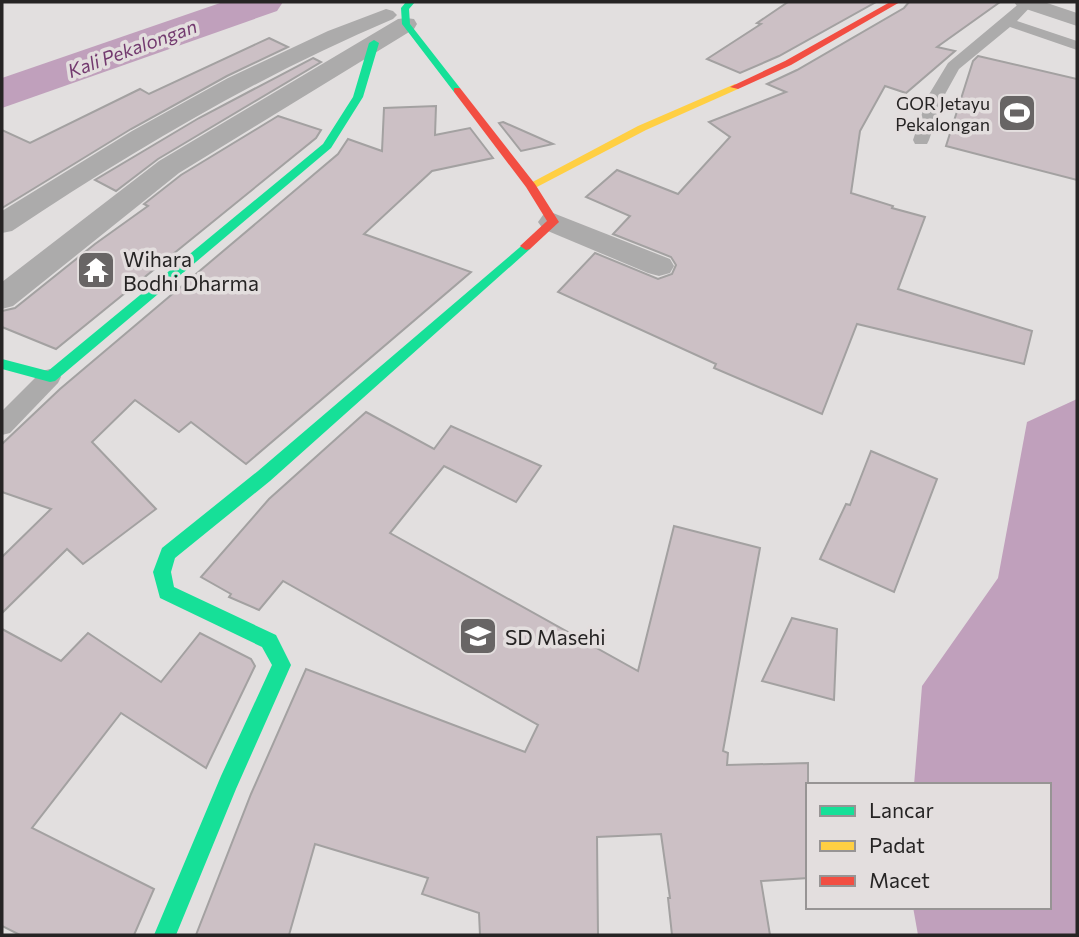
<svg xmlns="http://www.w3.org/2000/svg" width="1079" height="937" font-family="Commissioner,sans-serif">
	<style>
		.water { fill: #c0a0bc }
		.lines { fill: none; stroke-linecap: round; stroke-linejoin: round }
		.river { fill: #c0a0bc; fill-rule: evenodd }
		.building { fill: #ccc0c5; stroke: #a3a1a1; stroke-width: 2 }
		.lane { fill: #acabab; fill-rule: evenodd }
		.street { fill: #acabab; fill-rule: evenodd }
		.fast { fill: #16e098; fill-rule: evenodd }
		.slow { fill: #ffcf43; fill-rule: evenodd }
		.jam { fill: #f24e42; fill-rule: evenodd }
		.labels { text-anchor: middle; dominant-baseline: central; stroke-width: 7; stroke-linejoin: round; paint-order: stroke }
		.far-poi-label { font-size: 18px; fill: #262424; stroke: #e3dede; text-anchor: end }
		.far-water-label { font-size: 19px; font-style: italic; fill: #733a6f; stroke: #e3dede }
		.poi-label { font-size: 21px; fill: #262424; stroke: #e3dede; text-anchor: start }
	</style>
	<rect width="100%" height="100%" fill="#e2dfdf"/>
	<path class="water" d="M1077,399V935H918L913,907H1049V785H914L922,686L998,578L1027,422Z"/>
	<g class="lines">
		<path class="river" d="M223,2H283L277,11L2,108V78Z"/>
	</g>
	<g class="building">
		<path d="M788,2H876L779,56L740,73L707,59L761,24L757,23Z"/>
		<path d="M909,2H1000L937,47L955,51L906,93L885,86L860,131L851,193L893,206L892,208L925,217L898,289L1032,331L1024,364L857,324L822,414L714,368L716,364L558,292L595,253L658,279L672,274L676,265L671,257L613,234L630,216L586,197L617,170L678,194L730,137L709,122L786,92L767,84L797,70L904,8Z"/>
		<path d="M269,38L288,47L227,76L131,129L2,208V130L30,143L140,89L149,94Z"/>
		<path d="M978,56L1077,79V180L946,146L973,61Z"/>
		<path d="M313,58L321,62L158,159L116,191L95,180L199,118Z"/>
		<path d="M436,106L435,135L470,128L493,158L432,171L364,234L471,272L246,464L191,422L179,432L135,400L92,442L156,509L83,564L67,549L2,613V557L51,509L2,492V444L60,389L338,154L348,139L382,151L384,108Z"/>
		<path d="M278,116L321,130L316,138L56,349L2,327V311L15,308L95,244L148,206L144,204L181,175Z"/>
		<path d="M503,122L553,144L521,151L499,123Z"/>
		<path d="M366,412L434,449L451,426L541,466L516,502L444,466L390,533L638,671L674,526L760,548L723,751L728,753L727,765L808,763V878L761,881L770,935H672L668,898H670L661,834L597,837L598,935H480L479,913L422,894L428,878L315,844L289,935H196L251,794L306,669L525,752L538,725L283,581L259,610L229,597L231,594L201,577L269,499Z"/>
		<path d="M871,451L937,479L894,592L820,559L846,504L850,505Z"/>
		<path d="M792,618L837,629L834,700L762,681Z"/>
		<path d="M2,629L61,661L88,633L161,682L200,633L251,659L255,666L206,768L121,713L32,828L154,889L134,935H20L2,926Z"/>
	</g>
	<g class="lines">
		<g class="lane">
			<path d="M1021,2L1034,3L1017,21L1077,41V50L1010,27L959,69L944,96L929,140L927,144H915L913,140L928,96L948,63Z"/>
			<path d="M50,369L58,371L61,377L58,383L10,433L2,435V411L42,371Z"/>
		</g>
		<g class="street">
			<path d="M1014,2H1044L1077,13V26L1017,6Z"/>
			<path d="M386,9L393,11L397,15L393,19C258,76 134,150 12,231L2,233V211L132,131L228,78L328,31Z"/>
			<path d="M406,18L414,19L417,24L414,29L179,173L13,306L2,309V282L159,161L398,19Z"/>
			<path d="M553,213L670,259L674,266L670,273L659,276L648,273L543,229L538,222L543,215Z"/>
		</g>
		<g class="fast">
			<path d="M406,2H415L409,9L410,24L460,88V92H454L402,24L401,8Z"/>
			<path d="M374,40L379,43L363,97L331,148L55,381L50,382L2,369V359L48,371L323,144L353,97L369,43Z"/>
			<path d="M526,242L530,243V249L270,481L175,558L171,572L174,587L276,635L291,665L236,789L176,935H154L221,776L272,665L262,647L160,598L153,572L162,548L258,471Z"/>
		</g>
		<path class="slow" d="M735,84L740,87L738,89L646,130L535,188L525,186L638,126Z"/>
		<g class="jam">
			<path d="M890,2H900L791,65L738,89L730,87L785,61Z"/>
			<path d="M454,88H460L535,184L559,222L530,249L526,250L520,246L547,221L526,187L454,92Z"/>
		</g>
	</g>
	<defs>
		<symbol id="stadium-square" viewBox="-11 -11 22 22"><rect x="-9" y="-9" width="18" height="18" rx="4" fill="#686565" stroke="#e3dede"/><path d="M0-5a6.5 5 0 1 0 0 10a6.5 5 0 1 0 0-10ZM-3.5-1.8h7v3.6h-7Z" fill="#fff"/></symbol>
		<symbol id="temple-square" viewBox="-11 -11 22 22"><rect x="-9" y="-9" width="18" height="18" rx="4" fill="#686565" stroke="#e3dede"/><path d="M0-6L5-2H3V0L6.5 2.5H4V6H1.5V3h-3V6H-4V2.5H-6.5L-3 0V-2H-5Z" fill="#fff"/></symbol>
		<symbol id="school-square" viewBox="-11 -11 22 22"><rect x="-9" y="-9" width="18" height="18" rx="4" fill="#686565" stroke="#e3dede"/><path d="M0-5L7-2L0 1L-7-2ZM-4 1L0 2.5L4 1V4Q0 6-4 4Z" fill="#fff"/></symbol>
	</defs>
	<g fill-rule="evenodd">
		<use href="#stadium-square" x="995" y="91" width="44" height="44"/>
		<use href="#temple-square" x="74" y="248" width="44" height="44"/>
		<use href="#school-square" x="456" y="614" width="44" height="44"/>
	</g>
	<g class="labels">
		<g class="far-poi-label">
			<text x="990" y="103">GOR Jetayu<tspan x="990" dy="21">Pekalongan</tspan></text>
		</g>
		<g class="far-water-label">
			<text transform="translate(132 48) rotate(-20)">Kali Pekalongan</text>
		</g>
		<g class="poi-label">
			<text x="123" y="258">Wihara<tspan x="123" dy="24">Bodhi Dharma</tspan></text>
			<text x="505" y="636">SD Masehi</text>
		</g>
	</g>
	<rect width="1079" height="937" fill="none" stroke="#262424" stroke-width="7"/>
	<rect x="806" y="783" width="245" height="126" fill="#e3dede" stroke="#979494" stroke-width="2"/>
	<rect x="820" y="806" width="35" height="10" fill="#16e098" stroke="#979494" stroke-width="2"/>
	<text x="869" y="818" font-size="21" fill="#262424">Lancar</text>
	<rect x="820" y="841" width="35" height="10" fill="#ffcf43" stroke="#979494" stroke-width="2"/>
	<text x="869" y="853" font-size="21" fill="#262424">Padat</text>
	<rect x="820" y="876" width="35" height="10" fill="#f24e42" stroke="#979494" stroke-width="2"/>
	<text x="869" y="888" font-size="21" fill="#262424">Macet</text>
</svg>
